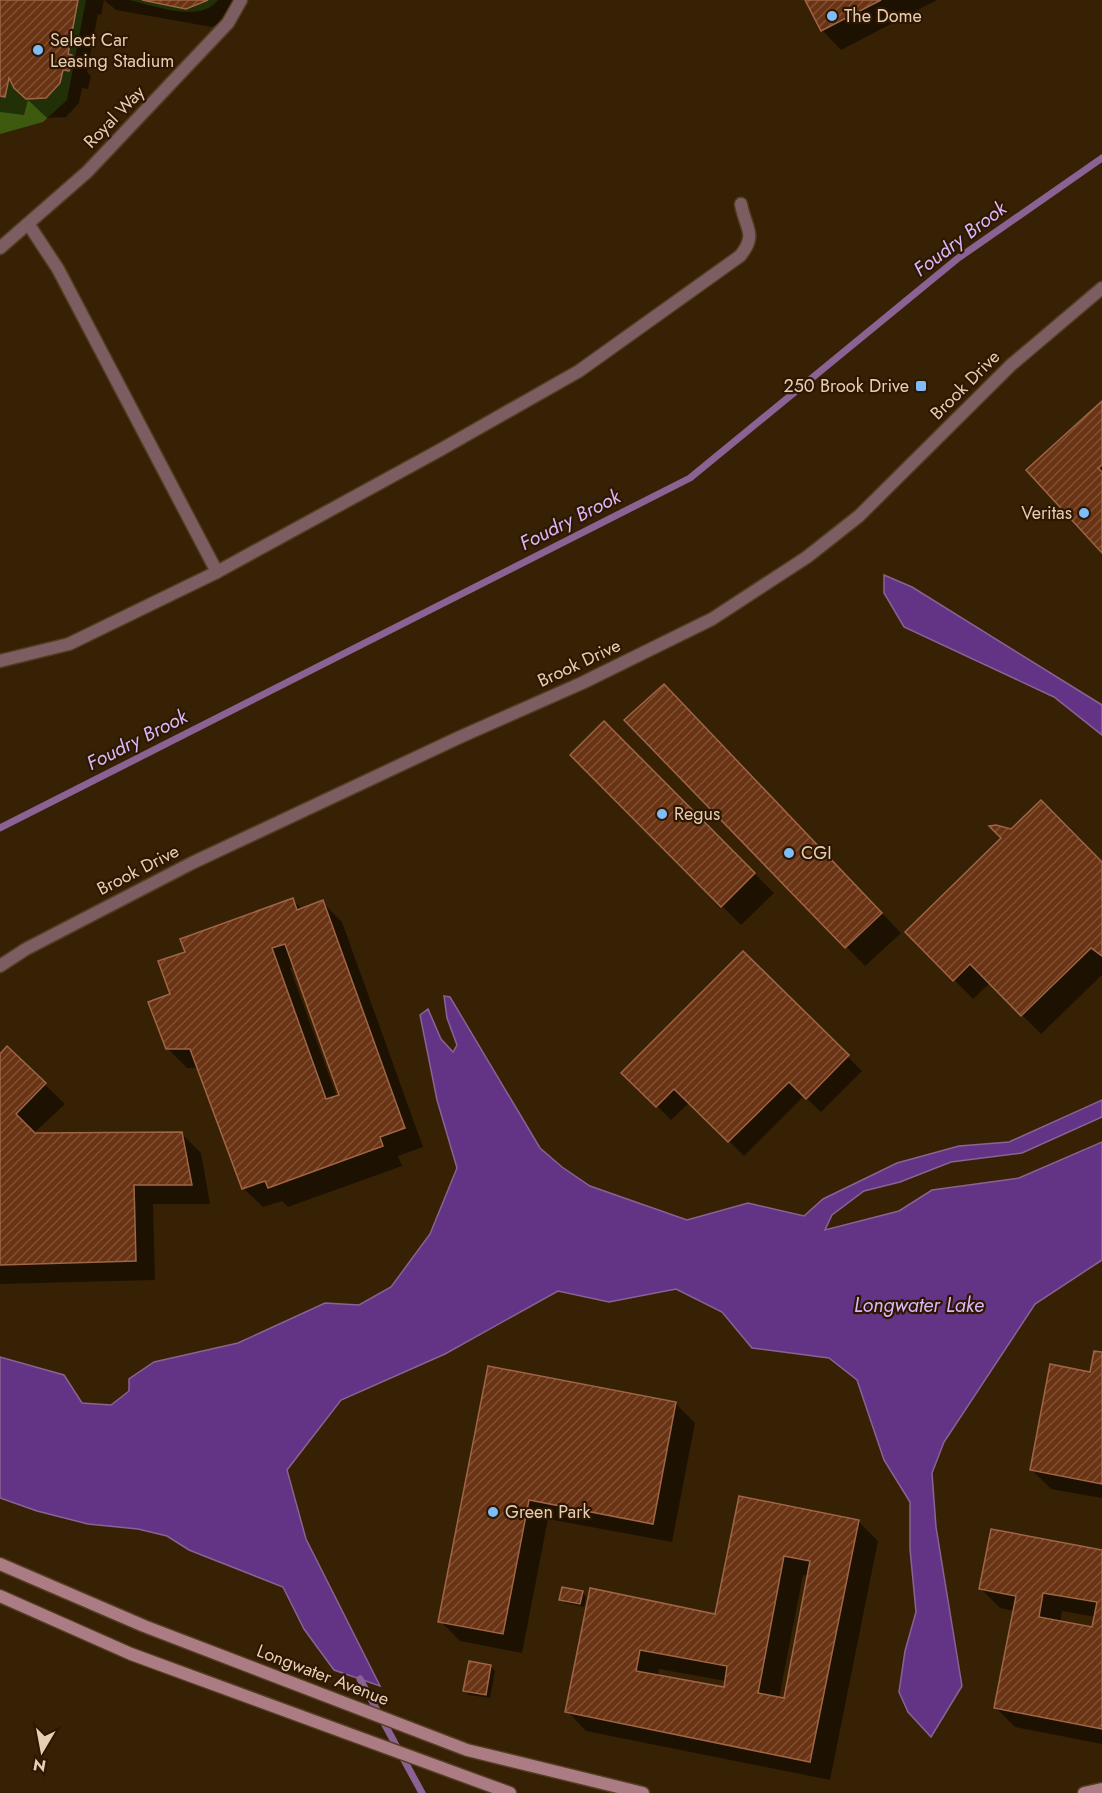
<svg xmlns="http://www.w3.org/2000/svg" width="1102" height="1793" font-family="Jost,sans-serif">
	<style>
		.pitch { fill: #3e5a0e }
		.water { fill: #633485; stroke: #8a6293; stroke-width: 1.5 }
		.shadow { fill: #0007; fill-rule: evenodd }
		.lines { fill: none; stroke-linecap: round; stroke-linejoin: round }
		.stream { stroke: #8a6293; stroke-width: 7 }
		.building { fill: url(#building-hatch); stroke: #9f6546; stroke-width: 1.5; fill-rule: evenodd }
		.street-casing { stroke: #533d21; stroke-width: 15 }
		.secondary-casing { stroke: #533d21; stroke-width: 15 }
		.street { stroke: #7b5d62; stroke-width: 12 }
		.secondary { stroke: #ab7c83; stroke-width: 12 }
		.poi-dot { fill: #7fbdf9; stroke: #2d1700; stroke-width: 2 }
		.labels { text-anchor: middle; dominant-baseline: central; stroke-width: 4.5; stroke-linejoin: round; paint-order: stroke }
		.poi-label { font-size: 18px; fill: #e6cdb4; stroke: #2d1700; text-anchor: start }
		.street-label { font-size: 18px; fill: #e6cdb4; stroke: #2d1700 }
		.water-label { font-size: 20px; font-style: italic; fill: #dab7fa; stroke: #2d1700 }
	</style>
	<defs>
		<pattern id="building-hatch" width="6" height="6" patternUnits="userSpaceOnUse" patternTransform="scale(1.5)"><rect width="6" height="6" fill="#6a3414"/><path d="M-1 1l2-2M0 6l6-6M5 7l2-2" fill="none" stroke="#7f5034"/></pattern>
	</defs>
	<rect width="100%" height="100%" fill="#372105"/>
	<g class="pitch">
		<path d="M0,0H86L67,100L43,122L0,134Z"/>
		<path d="M129,0H218C200,24 153,5 129,0Z"/>
	</g>
	<g class="water">
		<path d="M884,575L912,587L1102,705V735L1054,697L904,627L884,593Z"/>
		<path d="M444,996L450,997L540,1148L562,1167L590,1186L687,1220L748,1203L804,1216L823,1199L897,1163L959,1146L1009,1142L1102,1100V1117L1022,1153L951,1162L900,1182L864,1191L832,1215L825,1230L899,1211L932,1190L1019,1178L1102,1142V1260L1035,1304L944,1442L932,1473L936,1527L962,1686L931,1737L908,1712L899,1692L905,1651L916,1612L910,1549V1502L884,1460L857,1380L829,1358L752,1348L722,1312L676,1289L609,1302L558,1291L445,1354L341,1400L287,1470L306,1539L380,1686L334,1670L304,1629L283,1587L189,1550L167,1536L138,1529L88,1524L37,1511L0,1498V1357L64,1375L82,1403L111,1405L129,1391V1379L154,1362L238,1343L325,1303L359,1305L391,1287L430,1234L457,1168L437,1100L420,1015L428,1009L441,1039L453,1052L457,1045L447,1018Z"/>
	</g>
	<g class="shadow">
		<path d="M0,0H104L101,15L98,14L87,72L91,76L88,89L82,88L79,103L66,117L47,118L28,100L24,115L0,112Z"/>
		<path d="M104,0H238L225,21L212,27L116,10Z"/>
		<path d="M806,0H937L841,50L822,30Z"/>
		<path d="M683,706L901,933L865,966L626,720Z"/>
		<path d="M604,723L774,893L741,925L572,755Z"/>
		<path d="M1102,864V975L1041,1034L990,983L973,999L907,932Z"/>
		<path d="M293,900L302,909L322,902L342,922L423,1147L398,1156L402,1166L288,1207L282,1201L263,1207L243,1188L199,1068H187L167,1048L171,995L187,953ZM294,966L341,1096L337,1097L290,968Z"/>
		<path d="M743,953L862,1071L821,1112L804,1096L744,1156L690,1102L671,1120L624,1073Z"/>
		<path d="M7,1048L65,1104L33,1134L181,1133L201,1153L210,1204H153L155,1280L0,1284V1056Z"/>
		<path d="M1102,1354V1498L1051,1489L1032,1470Z"/>
		<path d="M489,1368L675,1403L695,1423L672,1542L548,1519L522,1653L460,1641L440,1621Z"/>
		<path d="M740,1497L859,1522L878,1541L830,1780L586,1731L567,1711L592,1590L716,1615ZM803,1575L809,1576L785,1699L779,1698ZM659,1669L726,1681L725,1689L658,1676Z"/>
		<path d="M1102,1552V1744L1015,1727L996,1708L1014,1611L1000,1608L981,1589ZM1062,1611L1096,1617L1093,1629L1060,1623Z"/>
		<path d="M582,1592L586,1597L584,1607L565,1603L561,1599Z"/>
		<path d="M470,1663L491,1667L495,1671L490,1698L469,1695L465,1690Z"/>
	</g>
	<g class="lines">
		<g class="stream">
			<path d="M0,828L690,478L957,259L1102,158"/>
			<path d="M360,1679L422,1793"/>
		</g>
	</g>
	<g class="building">
		<path d="M0,0H78L68,54L72,55L69,71L63,70L60,83L46,98L26,99L14,88L9,78L5,97L0,96Z"/>
		<path d="M142,0H208L186,9Z"/>
		<path d="M805,0H881L821,31Z"/>
		<path d="M1102,401V465L1098,468L1102,472V553L1026,470Z"/>
		<path d="M664,684L882,913L845,948L624,720Z"/>
		<path d="M604,721L755,873L721,907L570,755Z"/>
		<path d="M1041,800L1102,862V956L1091,948L1021,1016L970,964L953,981L905,932L1001,838L989,826L996,825L1011,829Z"/>
		<path d="M293,898L297,910L323,900L405,1128L380,1137L383,1146L268,1188L265,1181L242,1189L190,1049H166L148,1002L170,994L158,961L185,952L180,939ZM285,944L339,1095L326,1099L272,948Z"/>
		<path d="M743,951L849,1055L806,1099L789,1082L728,1142L674,1089L656,1107L621,1073Z"/>
		<path d="M7,1046L46,1083L16,1114L35,1133L182,1132L192,1185H134L136,1261L0,1265V1054Z"/>
		<path d="M1094,1351L1102,1352V1484L1030,1470L1050,1364L1090,1372Z"/>
		<path d="M488,1366L676,1402L653,1524L529,1500L503,1634L438,1622Z"/>
		<path d="M739,1496L859,1520L810,1762L565,1712L590,1588L715,1614ZM784,1556L810,1561L784,1698L758,1693ZM640,1650L727,1666L724,1687L636,1671Z"/>
		<path d="M991,1529L1102,1550V1729L994,1708L1016,1596L979,1589ZM1043,1593L1097,1602L1092,1627L1039,1617Z"/>
		<path d="M562,1587L583,1591L580,1604L559,1600Z"/>
		<path d="M469,1661L491,1665L486,1695L463,1691Z"/>
	</g>
	<g class="lines">
		<defs>
			<g id="street">
				<path d="M29,225L58,269L217,572"/>
				<path d="M0,248L87,172L228,23L241,0"/>
				<path d="M0,661L69,644L217,572L440,450L579,371L740,256C758,234 745,228 741,204"/>
				<path d="M0,966L26,949L192,863L460,737L582,683L712,619L807,557L859,516L1011,365L1102,288"/>
			</g>
			<g id="secondary">
				<path d="M0,1564L144,1626L467,1750L643,1793"/>
				<path d="M0,1596L131,1654L510,1793"/>
				<path d="M1084,1793L1102,1789"/>
			</g>
		</defs>
		<use href="#street" class="street-casing"/>
		<use href="#secondary" class="secondary-casing"/>
		<use href="#street" class="street"/>
		<use href="#secondary" class="secondary"/>
	</g>
	<g class="poi-dot">
		<circle cx="832" cy="16" r="6"/>
		<circle cx="38" cy="50" r="6"/>
		<rect x="915" y="380" width="12" height="12" rx="3"/>
		<circle cx="1084" cy="513" r="6"/>
		<circle cx="662" cy="814" r="6"/>
		<circle cx="789" cy="853" r="6"/>
		<circle cx="493" cy="1512" r="6"/>
	</g>
	<g class="labels">
		<g class="poi-label">
			<text x="844" y="16">The Dome</text>
			<text x="50" y="40">Select Car<tspan x="50" dy="21">Leasing Stadium</tspan></text>
			<text x="909" y="386" text-anchor="end">250 Brook Drive</text>
			<text x="1072" y="513" text-anchor="end">Veritas</text>
			<text x="674" y="814">Regus</text>
			<text x="801" y="853">CGI</text>
			<text x="505" y="1512">Green Park</text>
		</g>
		<g class="street-label">
			<text transform="translate(114 117) rotate(-46)">Royal Way</text>
			<text transform="translate(965 385) rotate(-45)">Brook Drive</text>
			<text transform="translate(579 663) rotate(-25)">Brook Drive</text>
			<text transform="translate(138 870) rotate(-27)">Brook Drive</text>
			<text transform="translate(323 1675) rotate(21)">Longwater Avenue</text>
		</g>
		<g class="water-label">
			<text transform="translate(960 239) rotate(-37)">Foudry Brook</text>
			<text transform="translate(570 520) rotate(-27)">Foudry Brook</text>
			<text transform="translate(137 740) rotate(-27)">Foudry Brook</text>
			<text x="919" y="1305">Longwater Lake</text>
		</g>
	</g>
	<g transform="translate(42 1751) rotate(190)" stroke="#2d1700" stroke-width="4.5" paint-order="stroke">
	<path d="M0-4.5L10 22L0 15L-10 22Z" fill="#e6cdb4"/>
	<text y="-9" font-size="16" font-weight="bold" text-anchor="middle" fill="#e6cdb4">N</text>
	</g>
</svg>
